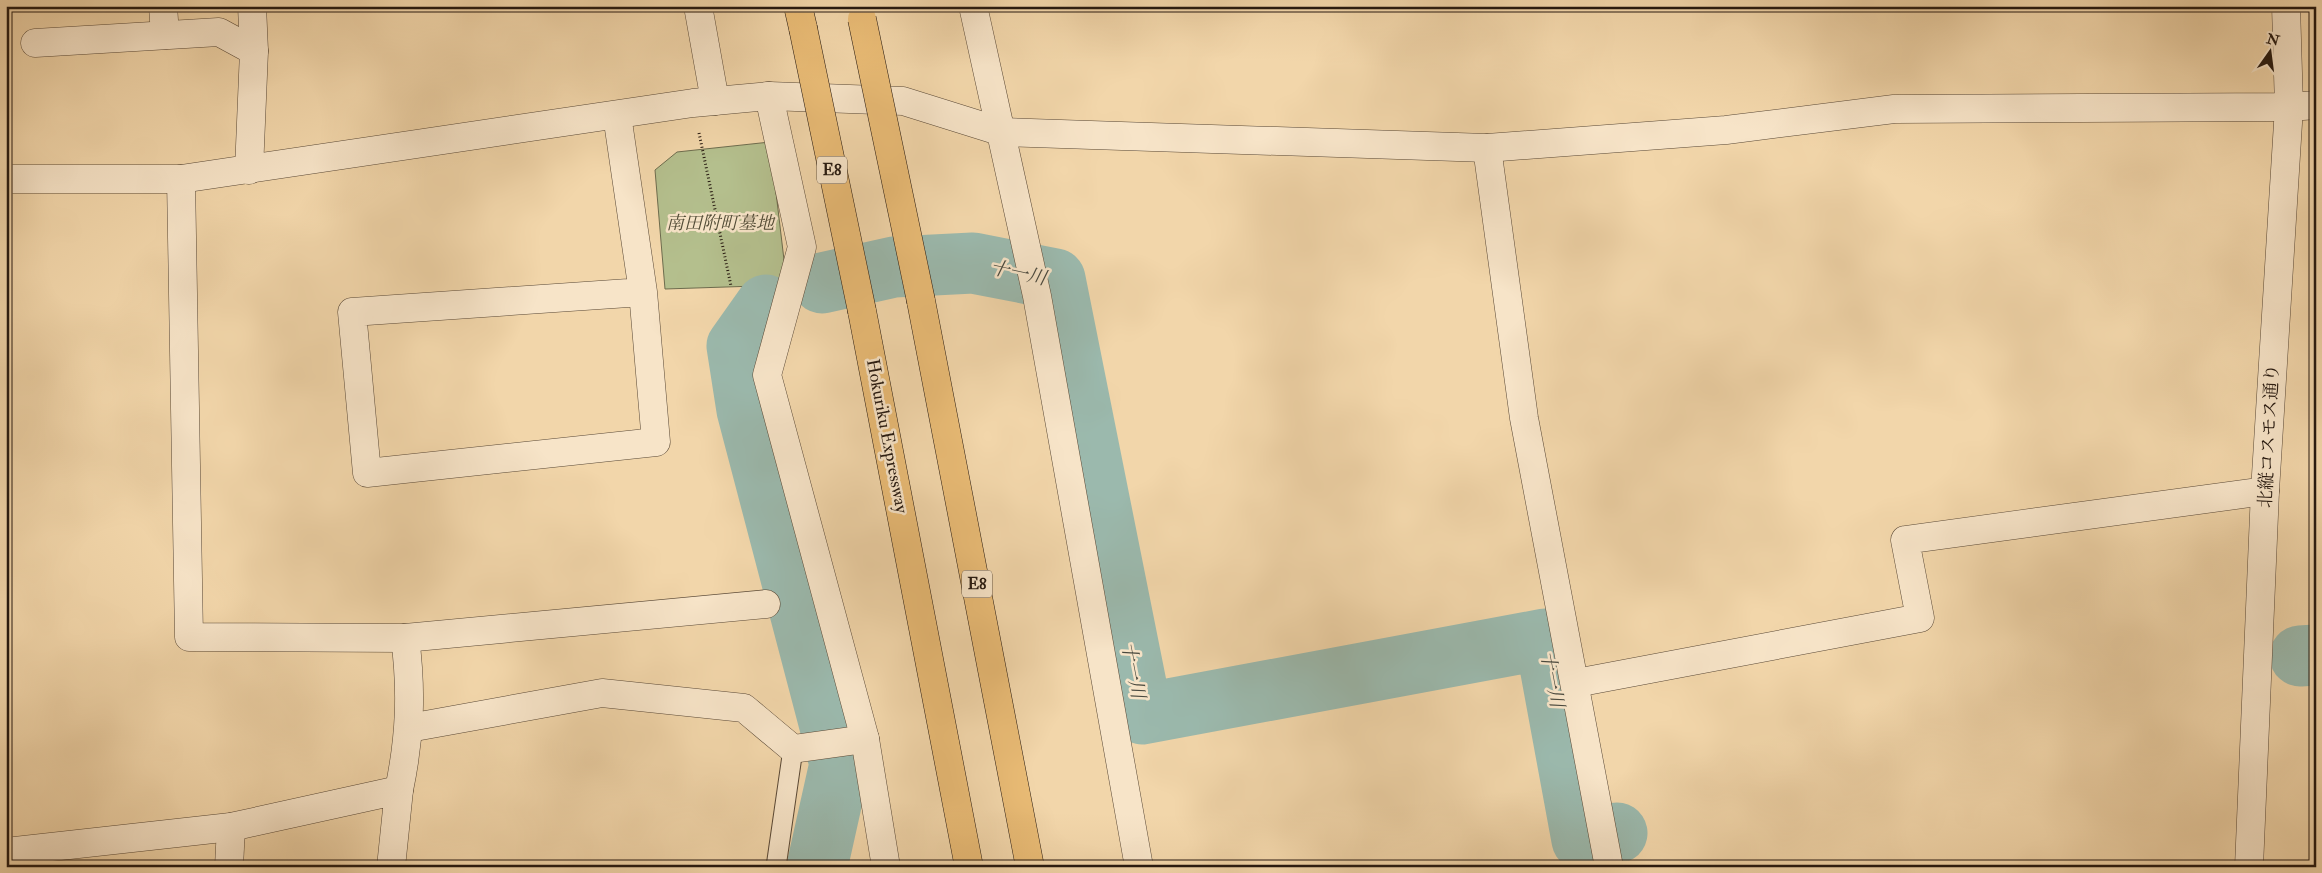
<svg xmlns="http://www.w3.org/2000/svg" width="2322" height="873" font-family="'IM FELL Double Pica','Noto Serif JP',serif">
	<style>
		.green { fill: #b4bf8d; stroke: #6d6c4e }
		.lines { fill: none; stroke-linecap: round; stroke-linejoin: round }
		.stream { stroke: #6c796e; stroke-width: 10 }
		.river { stroke: #9bb9ad; stroke-width: 61 }
		.service-casing { stroke: #594836; stroke-width: 21 }
		.minor-casing { stroke: #594836; stroke-width: 29 }
		.tertiary-casing { stroke: #594836; stroke-width: 29 }
		.motorway-casing { stroke: #261910; stroke-width: 29 }
		.path { stroke: #261910; stroke-width: 3; stroke-dasharray: 1 2.5; stroke-linecap: butt }
		.service { stroke: #f7e4c8; stroke-width: 19 }
		.minor { stroke: #f7e4c8; stroke-width: 28 }
		.tertiary { stroke: #f7e4c8; stroke-width: 28 }
		.motorway { stroke: #e9bb75; stroke-width: 28 }
		.motorway-bridge-casing { stroke: #261910; stroke-width: 29; stroke-linecap: butt }
		.motorway-bridge { stroke: #e9bb75; stroke-width: 28 }
		.labels { text-anchor: middle; dominant-baseline: central; stroke-width: 5; stroke-linejoin: round; paint-order: stroke }
		.shield { fill: #f7e4c8; stroke: #655647; stroke-width: 1 }
		.shield-label { font-size: 16px; font-weight: bold; fill: #261910 }
		.park-label { font-size: 18px; font-style: italic; fill: #514b36; stroke: #f7e4c8 }
		.street-label { font-size: 18px; fill: #261910; stroke: #f7e4c8 }
		.water-label { font-size: 19px; font-style: italic; fill: #49493f; stroke: #f7e4c8 }
	</style>
	<rect width="100%" height="100%" fill="#f2d6aa"/>
	<filter id="stains"><feTurbulence type="fractalNoise" baseFrequency=".004" numOctaves="4"/><feColorMatrix values="0 0 0 0 .2 0 0 0 0 .09 0 0 0 0 .02 0 0 0 .5 -.17"/></filter>
	<radialGradient id="worn" r=".72"><stop offset=".6" stop-color="#630" stop-opacity="0"/><stop offset="1" stop-color="#630" stop-opacity=".3"/></radialGradient>
	<path class="green" d="M770,142L787,285L665,289L655,170L677,152Z"/>
	<g class="lines">
		<path class="stream" d="M1617,833L1623,867"/>
		<g class="river">
			<path d="M822,283L894,267L973,263L1055,279L1142,714L1545,639L1582,840L1617,833"/>
			<path d="M766,305L737,346L747,410L840,764L817,867"/>
			<path d="M2300,656L2316,655"/>
		</g>
		<defs>
			<path id="service" d="M776,867L793,749"/>
			<g id="minor">
				<path d="M163,6L165,35"/>
				<path d="M698,6L715,101"/>
				<path d="M973,6L1037,296L1139,867"/>
				<path d="M35,43L219,32L254,51"/>
				<path d="M769,96L802,247L767,375L865,739L886,867"/>
				<path d="M617,115L643,292L656,442L367,473L352,312L643,292"/>
				<path d="M1487,148L1524,418L1609,867"/>
				<path d="M249,170L254,51L252,6"/>
				<path d="M181,179L189,637L405,638L766,604"/>
				<path d="M1576,683L1920,618L1905,540L2265,491"/>
				<path d="M409,728L602,693L744,708L793,749L865,739"/>
				<path d="M399,790C410,737 412,691 405,638"/>
				<path d="M6,852L231,827L399,790L391,867"/>
				<path d="M229,867L231,827"/>
			</g>
			<g id="tertiary">
				<path d="M6,179H181L693,103L769,96L903,101L1002,132L1487,148L1726,130L1894,109L2289,107L2316,105"/>
				<path d="M2249,867L2265,491L2289,107L2286,6"/>
			</g>
			<g id="motorway">
				<path d="M798,6L803,28"/>
				<path d="M921,301L1030,867"/>
				<path d="M862,311L969,867"/>
			</g>
		</defs>
		<use href="#service" class="service-casing"/>
		<use href="#minor" class="minor-casing"/>
		<use href="#tertiary" class="tertiary-casing"/>
		<use href="#motorway" class="motorway-casing"/>
		<path class="path" d="M699,133L731,286"/>
		<use href="#service" class="service"/>
		<use href="#minor" class="minor"/>
		<use href="#tertiary" class="tertiary"/>
		<use href="#motorway" class="motorway"/>
		<defs>
			<g id="motorway-bridge">
				<path d="M862,19L921,301"/>
				<path d="M803,28L862,311"/>
			</g>
		</defs>
		<use href="#motorway-bridge" class="motorway-bridge-casing"/>
		<use href="#motorway-bridge" class="motorway-bridge"/>
	</g>
	<g class="labels">
		<g class="shield">
			<rect x="817" y="156.5" width="30" height="27" rx="4"/>
			<rect x="962" y="570.5" width="30" height="27" rx="4"/>
		</g>
		<g class="shield-label">
			<text x="832" y="170">E8</text>
			<text x="977" y="584">E8</text>
		</g>
		<g class="park-label">
			<text x="720" y="223">南田附町墓地</text>
		</g>
		<g class="street-label">
			<text transform="translate(887 436) rotate(79)">Hokuriku Expressway</text>
			<text transform="translate(2269 436) rotate(-87)">北縦コスモス通り</text>
		</g>
		<g class="water-label">
			<text transform="translate(1018 273) rotate(12)">十一川</text>
			<text transform="translate(1133 670) rotate(79)">十一川</text>
			<text transform="translate(1552 679) rotate(79)">十一川</text>
		</g>
	</g>
	<rect width="2322" height="873" fill="none" stroke="#f2d6aa" stroke-width="25"/>
	<rect x="8" y="8" width="2307" height="858" fill="none" stroke="#261910" stroke-width="2.5"/>
	<rect x="12" y="12" width="2297" height="848" fill="none" stroke="#261910"/>
	<g transform="translate(2270 52) rotate(14)" stroke="#f7e4c8" stroke-width="4" paint-order="stroke">
	<path d="M0-4L9 19L0 12L-9 19Z" fill="#261910"/>
	<text y="-8" font-size="14" font-weight="bold" text-anchor="middle" fill="#261910">N</text>
	</g>
	<rect width="100%" height="100%" filter="url(#stains)"/>
	<rect width="100%" height="100%" fill="url(#worn)"/>
</svg>
